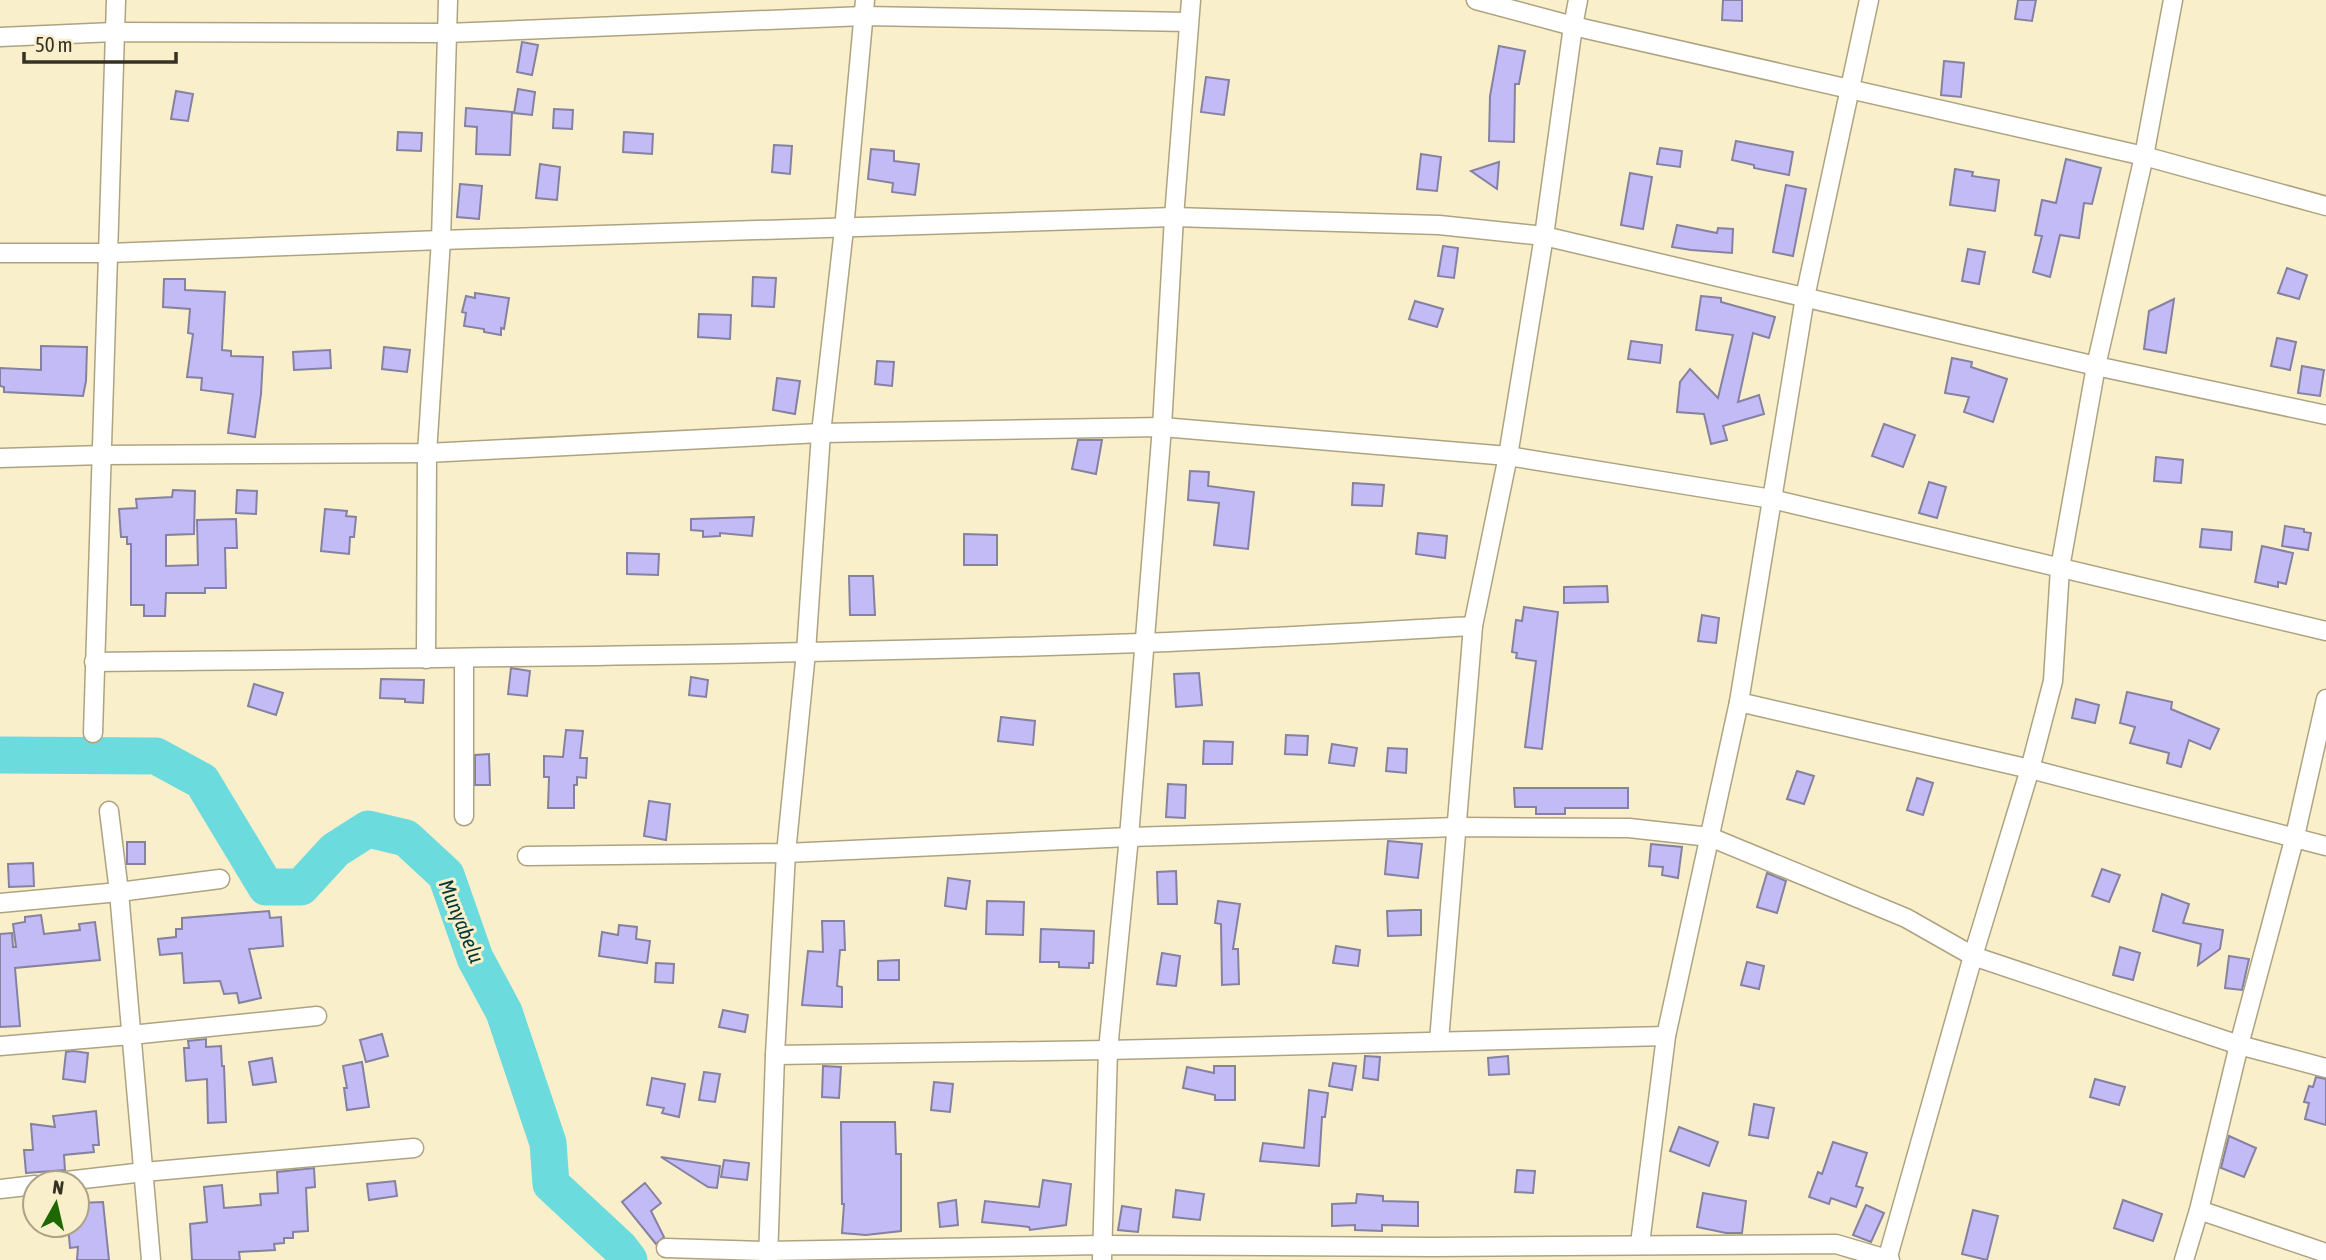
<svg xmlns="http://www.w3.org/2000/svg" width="2326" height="1260" font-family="'Asap Condensed',sans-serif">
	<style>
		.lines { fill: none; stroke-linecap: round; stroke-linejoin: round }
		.river { stroke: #6bdbde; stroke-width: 37 }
		.building { fill: #c3bbf5; stroke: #8581a1; stroke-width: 2 }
		.street-casing { stroke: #aea381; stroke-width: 21 }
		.street { stroke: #fff; stroke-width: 18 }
		.labels { text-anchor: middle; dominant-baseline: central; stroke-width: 6; stroke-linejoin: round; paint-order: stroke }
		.water-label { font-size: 21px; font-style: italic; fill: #003738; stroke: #faefcb }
	</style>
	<rect width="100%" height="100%" fill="#faefcb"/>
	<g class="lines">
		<path class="river" d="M0,755L156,756L202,781L266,887H301L335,850L368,829L406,838L446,875L475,958L504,1012L548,1143L551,1184L620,1248L629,1260"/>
	</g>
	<g class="building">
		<path d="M1723,0H1742V21L1722,20Z"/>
		<path d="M2018,0H2036L2032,21L2015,19Z"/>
		<path d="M522,42L538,45L532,75L517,72Z"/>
		<path d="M1499,46L1525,51L1519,84H1515L1514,142L1489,141L1490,96Z"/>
		<path d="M1944,61L1964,63L1961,97L1941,95Z"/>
		<path d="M1206,77L1229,80L1224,115L1201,112Z"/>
		<path d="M518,89L535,92L532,115L514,113Z"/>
		<path d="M176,91L193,94L188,121L171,119Z"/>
		<path d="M466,108L512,112L510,155L476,154L477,127L465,126Z"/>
		<path d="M554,109L573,110L572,129L553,128Z"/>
		<path d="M398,132L422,133L421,151L397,150Z"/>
		<path d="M624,132L653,134L652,154L623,152Z"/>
		<path d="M1736,141L1793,152L1789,175L1754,168V165L1732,160Z"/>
		<path d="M774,145L792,146L790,174L772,172Z"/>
		<path d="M1660,148L1682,151L1680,167L1657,164Z"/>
		<path d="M871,149L894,151V161L919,164L915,195L892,192L893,183L868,179Z"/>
		<path d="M1421,154L1441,157L1437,191L1417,189Z"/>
		<path d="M2066,159L2101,168L2092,204L2084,203L2079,238L2060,235L2050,277L2033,272L2042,236L2035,235L2042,200L2056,203Z"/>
		<path d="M1499,162L1497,189L1471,171Z"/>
		<path d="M540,164L560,167L557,200L536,198Z"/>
		<path d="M1955,169L1973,172L1972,176L1999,180L1995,211L1950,205Z"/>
		<path d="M1630,173L1652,177L1643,229L1621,225Z"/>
		<path d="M460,184L482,186L479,219L457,217Z"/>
		<path d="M1786,185L1806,189L1793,256L1773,252Z"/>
		<path d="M1677,225L1717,233L1718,228L1733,229L1732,253L1691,250L1672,247Z"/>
		<path d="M1443,246L1458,248L1454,278L1438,276Z"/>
		<path d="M1968,249L1985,252L1979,284L1962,281Z"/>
		<path d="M2287,268L2307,275L2299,299L2278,293Z"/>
		<path d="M753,277L776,278L774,307L752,306Z"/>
		<path d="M164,279H185V290L225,292L222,350L231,351V356L263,357L261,394L255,437L228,433L233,394L201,390L202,378L187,377L193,334L188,333L190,309L163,307Z"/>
		<path d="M475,293L509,298L504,329L501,328V335L484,332V329L464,326L466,313L462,312L466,296L475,298Z"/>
		<path d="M1701,296L1721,298V302L1775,317L1769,338L1753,333L1738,402L1759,395L1764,414L1723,426L1727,440L1711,444L1704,414L1677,412L1680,382L1690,369L1718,398L1733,335L1696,330Z"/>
		<path d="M2174,299L2166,353L2144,349L2149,311Z"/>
		<path d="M1415,301L1443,309L1437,327L1409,319Z"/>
		<path d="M699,314L731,315L730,339L698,337Z"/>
		<path d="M2277,338L2296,342L2290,370L2271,366Z"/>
		<path d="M1631,341L1662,345L1660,363L1628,359Z"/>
		<path d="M41,346L87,347L86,381L83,396L4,392V387L0,386V368L41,370Z"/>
		<path d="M384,347L410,350L407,372L382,369Z"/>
		<path d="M330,350L331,368L294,370L293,352Z"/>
		<path d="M1952,358L1972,362L1971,367L2007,379L1993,422L1964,412L1969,397L1945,393Z"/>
		<path d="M877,361L894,362L892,386L875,384Z"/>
		<path d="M2302,366L2324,370L2320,396L2298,393Z"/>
		<path d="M777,378L800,381L795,414L773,410Z"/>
		<path d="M1884,424L1915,435L1903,467L1872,456Z"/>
		<path d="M1078,440H1102L1096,474L1072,469Z"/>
		<path d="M2156,457L2183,460L2181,483L2154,481Z"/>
		<path d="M1190,471L1209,472L1208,486L1254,492L1248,549L1214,545L1219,503L1188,500Z"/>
		<path d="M1929,482L1946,487L1937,518L1919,513Z"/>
		<path d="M1353,483L1384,485L1382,506L1352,505Z"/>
		<path d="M173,490L195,491L194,534L166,535V566L198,565L197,520L236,519L237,548H225L226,588H205V593H166L165,616H144V605H131V544H127V537H121L119,509L137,508L136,499L172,497Z"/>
		<path d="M237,490L257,491L256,514L236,513Z"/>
		<path d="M325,509L347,511L346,516L356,517L354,537H350L349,554L321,551Z"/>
		<path d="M754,517L752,536L720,533V536L703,537V531L691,530V519Z"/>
		<path d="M2285,526L2304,529V532L2311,533L2308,550L2282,546Z"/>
		<path d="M2202,529L2232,532L2231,550L2200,547Z"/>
		<path d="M1418,533L1447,536L1445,558L1416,554Z"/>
		<path d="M964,534L997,535V565H964Z"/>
		<path d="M2262,546L2293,553L2286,584L2278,582V587L2255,582Z"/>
		<path d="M627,553L659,554L658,575L627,574Z"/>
		<path d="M849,576H873L875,615H850Z"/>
		<path d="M1607,586L1608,602L1564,603V587Z"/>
		<path d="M1524,607L1558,612L1542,749L1525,747L1536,661L1516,658L1517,653L1512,652L1516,620L1522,621Z"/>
		<path d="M1702,615L1719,618L1716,643L1698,641Z"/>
		<path d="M511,668L530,671L527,696L508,694Z"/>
		<path d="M1199,673L1202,705L1176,707L1174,674Z"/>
		<path d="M691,677L708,680L706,697L689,695Z"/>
		<path d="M381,679L424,680L423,703L405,702V699L380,698Z"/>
		<path d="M254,684L283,693L276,715L248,706Z"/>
		<path d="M2127,692L2172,702L2171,709L2219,729L2210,749L2189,740L2181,767L2167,763L2169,753L2130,743L2135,727L2120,723Z"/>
		<path d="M2076,699L2099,705L2095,723L2072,718Z"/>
		<path d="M1001,717L1035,721L1033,745L998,741Z"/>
		<path d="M566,730L583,731L580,758H587L586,778L577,777V785H574V808H548L549,777H544V756L563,757Z"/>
		<path d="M1286,735L1308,736L1307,755L1285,754Z"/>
		<path d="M1204,741L1233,742L1232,764H1203Z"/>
		<path d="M1332,744L1357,748L1354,766L1329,763Z"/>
		<path d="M1388,748L1407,749L1406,773L1386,771Z"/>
		<path d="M489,754L490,785H475V755Z"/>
		<path d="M1797,771L1814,776L1804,804L1787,799Z"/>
		<path d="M1917,778L1933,783L1923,815L1907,810Z"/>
		<path d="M1168,784L1186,785L1185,818L1166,817Z"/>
		<path d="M1514,788H1628V808H1565V814H1536V807H1515Z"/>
		<path d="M649,801L670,804L666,840L644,836Z"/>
		<path d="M1388,841L1422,844L1418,878L1385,874Z"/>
		<rect x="127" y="842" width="18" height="22"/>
		<path d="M1651,844L1682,847L1678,878L1662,875L1663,867L1649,866Z"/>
		<path d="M33,863L34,886L9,887L8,864Z"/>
		<path d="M2102,869L2120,875L2109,902L2092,896Z"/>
		<path d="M1176,871L1177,904H1158L1157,872Z"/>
		<path d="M1767,873L1786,881L1777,913L1757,907Z"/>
		<path d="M948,878L970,881L966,909L945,906Z"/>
		<path d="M2162,894L2189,904L2183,923L2223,930L2220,949L2198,965L2201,944L2153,931Z"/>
		<path d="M987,901L1024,902L1023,935L986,934Z"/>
		<path d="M1218,901L1240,904L1233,949H1238L1239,984L1222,985L1221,924L1215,923Z"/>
		<path d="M1414,910H1421V935L1388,936L1387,911Z"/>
		<path d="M269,911L270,918L281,917L283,946L249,949L261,998L239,1003L237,993L224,994L220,981L184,983L182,953L160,955L158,939L176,937V929H182V918Z"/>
		<path d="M41,915L44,934L80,930L79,924L95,922L100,960L15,968L20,1026L0,1027V934L12,933L13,947H16L13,924L25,922V917Z"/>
		<path d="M822,921H844L845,950H840L837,986L842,987V1007L802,1005L808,951L823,952Z"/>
		<path d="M619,925L637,927L636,939L650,941L647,963L599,956L602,932L618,935Z"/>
		<path d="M1041,929L1094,931L1093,963H1089V968L1059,967V962H1040Z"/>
		<path d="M1336,946L1360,950L1358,966L1333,963Z"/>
		<path d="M2120,947L2140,953L2133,980L2113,975Z"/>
		<path d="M1162,953L1180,956L1176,986L1157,984Z"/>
		<path d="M2229,956L2249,959L2242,990L2225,988Z"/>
		<path d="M899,960V980H878V961Z"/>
		<path d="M1747,962L1764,966L1759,989L1741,985Z"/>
		<path d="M656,963L674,964L673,983L655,982Z"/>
		<path d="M723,1010L748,1015L745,1032L719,1027Z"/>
		<path d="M382,1034L388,1056L366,1062L360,1040Z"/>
		<path d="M206,1039V1047L221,1046L222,1066H224L226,1122L208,1123L207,1079L186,1081L184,1048H189L188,1041Z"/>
		<path d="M73,1051L88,1053L85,1082L63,1079L66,1052Z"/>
		<path d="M1365,1056L1380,1057L1378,1080L1363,1078Z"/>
		<path d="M1508,1056L1509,1074L1489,1075L1488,1058Z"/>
		<path d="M272,1058L276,1082L253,1085L249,1062Z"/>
		<path d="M362,1062L369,1107L347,1110L344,1088H347L343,1066Z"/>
		<path d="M1333,1063L1356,1066L1352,1090L1329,1086Z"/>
		<path d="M823,1066L841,1067L839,1098L822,1097Z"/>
		<path d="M1214,1066H1235V1100H1215V1095L1183,1088L1187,1067L1214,1073Z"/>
		<path d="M704,1072L720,1074L715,1102L699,1100Z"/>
		<path d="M2316,1077L2326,1079V1125L2305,1119L2309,1103L2304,1102L2309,1086L2313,1087Z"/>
		<path d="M652,1078L685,1084L679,1117L662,1113L664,1108L647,1105Z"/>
		<path d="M2095,1079L2125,1087L2119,1105L2090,1097Z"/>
		<path d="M934,1082L953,1084L950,1112L931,1110Z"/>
		<path d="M1309,1090L1328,1093L1325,1117H1322L1319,1166L1260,1161L1263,1143L1304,1148Z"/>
		<path d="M1754,1104L1774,1108L1768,1138L1749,1135Z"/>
		<path d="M96,1111L99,1145H93L94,1152L64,1155L65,1170L26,1173L24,1150H33L31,1124L55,1127L53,1116Z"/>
		<path d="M841,1122H895L896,1154H901V1231L866,1235L842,1233L844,1204H842Z"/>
		<path d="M1679,1127L1718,1142L1709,1166L1670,1151Z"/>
		<path d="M2229,1136L2256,1148L2244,1177L2221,1168Z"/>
		<path d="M1833,1142L1867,1153L1856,1186L1863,1188L1856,1207L1831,1198L1829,1204L1809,1197L1818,1172L1822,1174Z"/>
		<path d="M661,1157L720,1166L717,1188L708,1187Z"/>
		<path d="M724,1160L749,1163L747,1180L721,1177Z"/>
		<path d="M314,1168L315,1187L306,1188L308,1231L293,1232V1238H284V1243L274,1244L275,1250L239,1252L240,1260H192L190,1224L207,1222L204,1187L222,1185L224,1208L261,1205L260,1194L278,1193L277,1172Z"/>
		<path d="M1517,1170L1535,1171L1533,1193L1515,1192Z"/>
		<path d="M1043,1180L1071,1184L1066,1225L1030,1230L1029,1227L982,1222L985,1201L1039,1207Z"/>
		<path d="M395,1181L397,1196L369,1200L367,1184Z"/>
		<path d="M645,1183L661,1203L651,1211L664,1237L656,1244L622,1202Z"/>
		<path d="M1176,1190L1204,1194L1200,1220L1173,1217Z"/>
		<path d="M1703,1193L1746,1201L1742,1233H1726L1697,1227Z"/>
		<path d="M1357,1194L1383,1196V1201L1418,1202V1226L1382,1225V1231L1355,1230V1225L1332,1226V1204L1356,1203Z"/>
		<path d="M956,1200L958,1225L940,1227L938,1203Z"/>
		<path d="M2123,1200L2162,1214L2153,1241L2114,1228Z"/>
		<path d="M103,1202L109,1260H77L78,1247L70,1248L68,1225H77V1203Z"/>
		<path d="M1866,1205L1884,1213L1871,1242L1853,1235Z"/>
		<path d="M1122,1206L1141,1209L1138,1232L1118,1230Z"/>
		<path d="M1973,1210L1998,1216L1987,1260L1962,1254Z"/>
	</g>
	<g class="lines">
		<defs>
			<g id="street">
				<path d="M1476,0L1573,26L2144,156L2326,206"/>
				<path d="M0,37L114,32L447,33L864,16L1188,22"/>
				<path d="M0,253H109L441,240L1174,217L1439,225L1544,236L2096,366L2326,415"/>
				<path d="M0,458L103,455L427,453L821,433L1162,427L1508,456L1772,499L2326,631"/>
				<path d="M464,658V816"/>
				<path d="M426,659L427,453L441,240L448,0"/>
				<path d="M94,662C443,658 792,655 1141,643C1252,639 1363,632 1473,626"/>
				<path d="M1739,702L2030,769L2326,846"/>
				<path d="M93,733L116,0"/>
				<path d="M109,811L119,892L151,1260"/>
				<path d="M527,856L786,853L1129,837L1458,827L1629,828L1710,837L1906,918L1973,956L2239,1045L2326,1068"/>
				<path d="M0,903L119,892L220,879"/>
				<path d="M1439,1041L1473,626L1508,456L1544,236L1573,26L1578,0"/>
				<path d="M0,1046L131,1035L317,1016"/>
				<path d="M775,1055L1108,1050L1666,1036"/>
				<path d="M49,1183L144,1172L414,1148"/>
				<path d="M0,1189L35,1185"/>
				<path d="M2199,1210L2326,1253"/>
				<path d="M1640,1244L1666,1036L1739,702L1805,297L1869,0"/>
				<path d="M666,1248L767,1251L1102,1245L1434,1247L1836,1244L1890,1260"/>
				<path d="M768,1260L775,1055L786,853L806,652L821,433L844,229L865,0"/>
				<path d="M1102,1260L1108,1050L1129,837L1162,427L1174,217L1191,0"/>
				<path d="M1887,1260L1973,956L2030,769L2053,681L2060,568L2096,366L2144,156L2173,0"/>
				<path d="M2184,1260L2199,1210L2239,1045L2295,836L2326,699"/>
			</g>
		</defs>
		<use href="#street" class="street-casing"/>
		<use href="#street" class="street"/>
	</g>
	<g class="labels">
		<g class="water-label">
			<text transform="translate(462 921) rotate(68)">Munyabelu</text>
		</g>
	</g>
	<g transform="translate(56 1204) rotate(8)"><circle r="33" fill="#faefcb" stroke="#aba388" stroke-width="2"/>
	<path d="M0-5L12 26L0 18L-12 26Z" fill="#1e6804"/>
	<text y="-10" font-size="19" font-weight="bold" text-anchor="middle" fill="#353123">N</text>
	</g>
	<path d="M24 52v10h152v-10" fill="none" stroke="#353123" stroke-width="3.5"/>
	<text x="35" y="52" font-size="21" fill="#353123" stroke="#faefcb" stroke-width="5" paint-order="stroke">50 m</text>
</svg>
